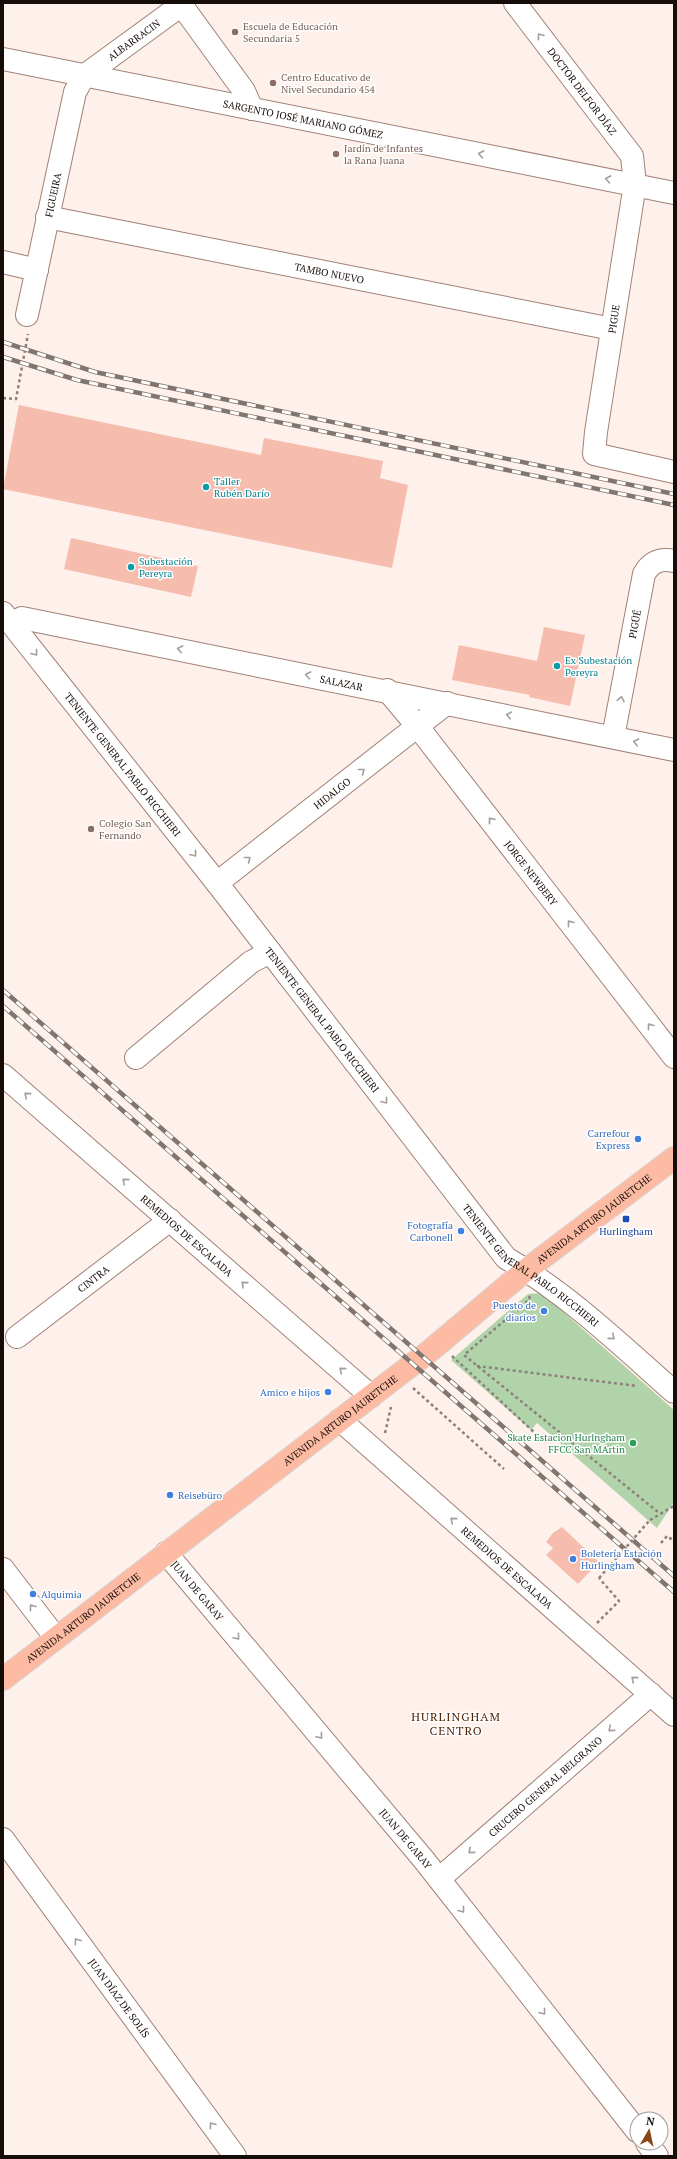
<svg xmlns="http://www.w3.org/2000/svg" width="677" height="2159" font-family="'PT Serif',serif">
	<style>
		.green { fill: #b1d3aa }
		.building { fill: #f6bcae }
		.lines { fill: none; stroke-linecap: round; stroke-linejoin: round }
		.minor-casing { stroke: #a08275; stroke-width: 24 }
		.major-casing { stroke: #d5d3d3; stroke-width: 24 }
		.path { stroke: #8c807a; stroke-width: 2.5; stroke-dasharray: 3 3; stroke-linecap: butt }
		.minor { stroke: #fff; stroke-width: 22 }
		.major { stroke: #fdbba3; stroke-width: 22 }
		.rail-casing { stroke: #80756f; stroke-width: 4.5 }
		.rail { stroke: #fff; stroke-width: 3; stroke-dasharray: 9; stroke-linecap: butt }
		.path-bridge { stroke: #8c807a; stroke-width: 2.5; stroke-dasharray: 3 3; stroke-linecap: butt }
		.oneway { stroke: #a29e9c }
		.education-dot { fill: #8d6e63; stroke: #fff; stroke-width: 1.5 }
		.culture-dot { fill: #0f9aa8; stroke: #fff; stroke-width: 1.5 }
		.shop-dot { fill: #3f7fe0; stroke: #fff; stroke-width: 1.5 }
		.transit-dot { fill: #1a4fb4; stroke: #fff; stroke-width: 1.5 }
		.leisure-dot { fill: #2e9e5b; stroke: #fff; stroke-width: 1.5 }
		.labels { text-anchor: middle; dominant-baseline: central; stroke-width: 3; stroke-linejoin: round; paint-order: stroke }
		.education-label { font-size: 10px; fill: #785e54; stroke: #fff; text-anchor: start }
		.street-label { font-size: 10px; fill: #170d08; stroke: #fff }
		.culture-label { font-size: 10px; fill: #0d838f; stroke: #fff; text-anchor: start }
		.shop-label { font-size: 10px; fill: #366cbe; stroke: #fff; text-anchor: end }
		.transit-label { font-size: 10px; fill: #164399; stroke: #fff }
		.leisure-label { font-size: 10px; fill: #27864d; stroke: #fff; text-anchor: end }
		.quarter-label { font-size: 12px; letter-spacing: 1px; fill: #512303; stroke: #fff }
	</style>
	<rect width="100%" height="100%" fill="#fef0ea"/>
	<path class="green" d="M542,1293L674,1410V1502L657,1528L537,1423L531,1430L451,1360L528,1294Z"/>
	<g class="building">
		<path d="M19,405L261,455L264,438L383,461L380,478L408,485L392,568L3,489Z"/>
		<path d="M71,538L198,566L191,597L64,569Z"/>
		<path d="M544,627L585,635L570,706L529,697L530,695L452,680L459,645L537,661Z"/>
		<path d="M562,1527L599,1562L578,1584L546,1555L553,1548L546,1542L553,1533Z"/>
	</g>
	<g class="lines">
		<defs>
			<g id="minor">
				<path d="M180,3L244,91L252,109"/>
				<path id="s1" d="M515,3L632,156L635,184L596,432L594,454L674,472"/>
				<path id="s2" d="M3,59L674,193"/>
				<path id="s3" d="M47,217L612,329"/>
				<path d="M3,262L37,270"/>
				<path id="s4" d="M27,315L75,92L84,76L184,3"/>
				<path id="s5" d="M3,613L217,883L506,1258C568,1294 621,1345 674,1392"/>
				<path id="s6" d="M11,623L22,618L674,750"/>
				<path id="s7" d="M387,690L418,727L674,1057"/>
				<path id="s8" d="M613,737L644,574C651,562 660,558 674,561"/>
				<path id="s9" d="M217,883L447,703"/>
				<path d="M136,1058L251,962L270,952"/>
				<path id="s10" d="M3,1075L371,1396"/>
				<path id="s11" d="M17,1337L170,1220"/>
				<path id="s12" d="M340,1420L674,1715"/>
				<path id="s13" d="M166,1553L424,1860L637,2131"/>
				<path d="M3,1569L56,1638"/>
				<path id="s14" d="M3,1839L235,2156"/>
				<path id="s15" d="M439,1879L651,1694"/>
				<path d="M647,2143L657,2156"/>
			</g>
			<g id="major">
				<path id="s16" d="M3,1679L431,1350L526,1270L674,1158"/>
			</g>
		</defs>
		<use href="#minor" class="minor-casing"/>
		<use href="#major" class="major-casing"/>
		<g class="path">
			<path d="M3,398L16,399L28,334"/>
			<path d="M529,1296L530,1299L464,1355L658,1512"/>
			<path d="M452,1356L536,1434"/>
			<path d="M477,1366L637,1386"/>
			<path d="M413,1388L504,1469"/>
			<path d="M385,1433L391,1407"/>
			<path d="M650,1520L674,1506"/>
			<path d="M661,1543L667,1536L674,1541"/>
			<path d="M597,1623L619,1601L599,1578"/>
		</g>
		<use href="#minor" class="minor"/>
		<use href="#major" class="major"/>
		<defs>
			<g id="rail">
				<path d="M3,342L95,372L674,494"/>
				<path d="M3,357L77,380L674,505"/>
				<path d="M3,990L674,1576"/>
				<path d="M3,1006L674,1592"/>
			</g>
		</defs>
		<use href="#rail" class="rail-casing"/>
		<use href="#rail" class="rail"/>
		<path class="path-bridge" d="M599,1578L650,1520"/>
	</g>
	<defs><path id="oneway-chevron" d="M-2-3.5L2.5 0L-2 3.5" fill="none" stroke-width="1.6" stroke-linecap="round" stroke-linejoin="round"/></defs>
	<g class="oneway">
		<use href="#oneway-chevron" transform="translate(540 36) rotate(-127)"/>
		<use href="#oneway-chevron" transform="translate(481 154) rotate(-169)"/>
		<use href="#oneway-chevron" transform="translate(608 179) rotate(-169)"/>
		<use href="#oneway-chevron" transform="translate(180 649) rotate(-169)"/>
		<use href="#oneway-chevron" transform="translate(35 653) rotate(52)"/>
		<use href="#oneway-chevron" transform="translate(308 675) rotate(-169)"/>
		<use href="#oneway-chevron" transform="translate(621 699) rotate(-79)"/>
		<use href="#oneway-chevron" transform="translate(509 715) rotate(-168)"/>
		<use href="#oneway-chevron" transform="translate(636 742) rotate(-168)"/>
		<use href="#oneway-chevron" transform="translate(362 771) rotate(-38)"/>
		<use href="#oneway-chevron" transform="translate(491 820) rotate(-128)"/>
		<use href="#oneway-chevron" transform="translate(194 854) rotate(52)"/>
		<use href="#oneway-chevron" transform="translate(248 859) rotate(-38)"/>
		<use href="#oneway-chevron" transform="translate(570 923) rotate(-128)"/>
		<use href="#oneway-chevron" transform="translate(650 1026) rotate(-128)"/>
		<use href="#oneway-chevron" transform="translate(27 1095) rotate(-139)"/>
		<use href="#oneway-chevron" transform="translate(385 1101) rotate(52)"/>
		<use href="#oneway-chevron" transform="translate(125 1181) rotate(-139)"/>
		<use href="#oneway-chevron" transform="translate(244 1284) rotate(-139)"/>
		<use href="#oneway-chevron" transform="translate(612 1337) rotate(41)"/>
		<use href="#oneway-chevron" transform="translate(342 1370) rotate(-139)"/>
		<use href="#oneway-chevron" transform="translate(453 1520) rotate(-139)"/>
		<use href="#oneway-chevron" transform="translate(32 1607) rotate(-128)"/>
		<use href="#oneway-chevron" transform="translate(237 1637) rotate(50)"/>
		<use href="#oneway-chevron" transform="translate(634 1679) rotate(-139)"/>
		<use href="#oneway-chevron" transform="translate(611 1729) rotate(139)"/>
		<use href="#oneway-chevron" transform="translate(320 1736) rotate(50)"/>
		<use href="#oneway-chevron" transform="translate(471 1851) rotate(139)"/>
		<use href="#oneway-chevron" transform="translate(462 1910) rotate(52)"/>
		<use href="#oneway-chevron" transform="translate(77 1941) rotate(-126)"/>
		<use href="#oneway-chevron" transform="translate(543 2012) rotate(52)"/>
		<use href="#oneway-chevron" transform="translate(212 2125) rotate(-126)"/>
	</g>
	<g class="education-dot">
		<circle cx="235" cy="32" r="4"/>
		<circle cx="273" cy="83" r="4"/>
		<circle cx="336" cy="154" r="4"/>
		<circle cx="91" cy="829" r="4"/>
	</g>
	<g class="culture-dot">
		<circle cx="206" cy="487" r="4"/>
		<circle cx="131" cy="567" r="4"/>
		<circle cx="557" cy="666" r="4"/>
	</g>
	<g class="shop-dot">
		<circle cx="638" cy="1139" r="4"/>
		<circle cx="461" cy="1231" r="4"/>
		<circle cx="544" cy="1311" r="4"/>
		<circle cx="328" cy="1392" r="4"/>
		<circle cx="170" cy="1495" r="4"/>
		<circle cx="573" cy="1559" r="4"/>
		<circle cx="33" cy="1594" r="4"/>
	</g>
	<rect class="transit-dot" x="622" y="1215" width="8" height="8" rx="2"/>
	<circle class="leisure-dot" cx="633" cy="1443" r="4"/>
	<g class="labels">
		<g class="education-label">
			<text x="243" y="26">Escuela de Educación<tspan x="243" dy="12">Secundaria 5</tspan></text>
			<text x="281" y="77">Centro Educativo de<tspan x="281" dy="12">Nivel Secundario 454</tspan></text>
			<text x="344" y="148">Jardín de Infantes<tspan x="344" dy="12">la Rana Juana</tspan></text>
			<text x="99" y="823">Colegio San<tspan x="99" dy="12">Fernando</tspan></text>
		</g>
		<g class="street-label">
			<text stroke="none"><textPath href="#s4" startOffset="308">ALBARRACIN</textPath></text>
			<text stroke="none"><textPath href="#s1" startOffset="111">DOCTOR DELFOR DÍAZ</textPath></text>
			<text stroke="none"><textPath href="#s2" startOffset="306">SARGENTO JOSÉ MARIANO GÓMEZ</textPath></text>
			<text stroke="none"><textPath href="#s4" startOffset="123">FIGUEIRA</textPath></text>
			<text stroke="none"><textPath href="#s3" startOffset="288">TAMBO NUEVO</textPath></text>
			<text transform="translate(614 319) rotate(-81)">PIGUE</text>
			<text stroke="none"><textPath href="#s8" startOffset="115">PIGÜÉ</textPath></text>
			<text stroke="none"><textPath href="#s6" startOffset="338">SALAZAR</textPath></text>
			<text stroke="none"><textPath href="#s5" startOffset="193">TENIENTE GENERAL PABLO RICCHIERI</textPath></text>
			<text stroke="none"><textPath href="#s9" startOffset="146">HIDALGO</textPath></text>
			<text stroke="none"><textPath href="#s7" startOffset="233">JORGE NEWBERY</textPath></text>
			<text stroke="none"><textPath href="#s5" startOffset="517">TENIENTE GENERAL PABLO RICCHIERI</textPath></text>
			<text stroke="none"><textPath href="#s16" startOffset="749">AVENIDA ARTURO JAURETCHE</textPath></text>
			<text stroke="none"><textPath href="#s10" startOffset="244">REMEDIOS DE ESCALADA</textPath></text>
			<text stroke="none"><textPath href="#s5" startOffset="841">TENIENTE GENERAL PABLO RICCHIERI</textPath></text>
			<text stroke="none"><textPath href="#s11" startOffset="96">CINTRA</textPath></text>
			<text stroke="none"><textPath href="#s16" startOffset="425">AVENIDA ARTURO JAURETCHE</textPath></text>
			<text stroke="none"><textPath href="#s12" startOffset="223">REMEDIOS DE ESCALADA</textPath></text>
			<text stroke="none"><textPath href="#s13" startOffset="49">JUAN DE GARAY</textPath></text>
			<text stroke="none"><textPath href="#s16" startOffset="101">AVENIDA ARTURO JAURETCHE</textPath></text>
			<text stroke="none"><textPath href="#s15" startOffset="141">CRUCERO GENERAL BELGRANO</textPath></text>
			<text stroke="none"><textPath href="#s13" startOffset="373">JUAN DE GARAY</textPath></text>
			<text stroke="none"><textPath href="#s14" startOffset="197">JUAN DÍAZ DE SOLÍS</textPath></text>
		</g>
		<g class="culture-label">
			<text x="214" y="481">Taller<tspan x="214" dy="12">Rubén Darío</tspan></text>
			<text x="139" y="561">Subestación<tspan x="139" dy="12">Pereyra</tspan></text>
			<text x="565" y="660">Ex Subestación<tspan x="565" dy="12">Pereyra</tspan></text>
		</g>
		<g class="shop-label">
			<text x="630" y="1133">Carrefour<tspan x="630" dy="12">Express</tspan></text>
			<text x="453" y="1225">Fotografía<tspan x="453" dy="12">Carbonell</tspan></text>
			<text x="536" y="1305">Puesto de<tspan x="536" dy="12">diarios</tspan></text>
			<text x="320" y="1392">Amico e hijos</text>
			<text x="178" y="1495" text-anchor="start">Reisebüro</text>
			<text x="581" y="1553" text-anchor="start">Boletería Estación<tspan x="581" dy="12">Hurlingham</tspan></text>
			<text x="41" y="1594" text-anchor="start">Alquimia</text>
		</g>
		<g class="transit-label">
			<text x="626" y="1231">Hurlingham</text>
		</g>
		<g class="leisure-label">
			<text x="625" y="1437">Skate Estacion Hurlngham<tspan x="625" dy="12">FFCC San MArtin</tspan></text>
		</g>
		<g class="quarter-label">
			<text x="456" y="1716">HURLINGHAM<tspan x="456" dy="14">CENTRO</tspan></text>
		</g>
	</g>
	<rect width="677" height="2159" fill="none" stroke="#170d08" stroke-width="8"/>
	<g transform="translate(649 2131) rotate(9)"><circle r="19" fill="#ffffff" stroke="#a29e9c"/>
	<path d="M0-3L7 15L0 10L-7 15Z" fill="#894618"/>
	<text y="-6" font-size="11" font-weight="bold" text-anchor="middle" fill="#170d08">N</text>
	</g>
</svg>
